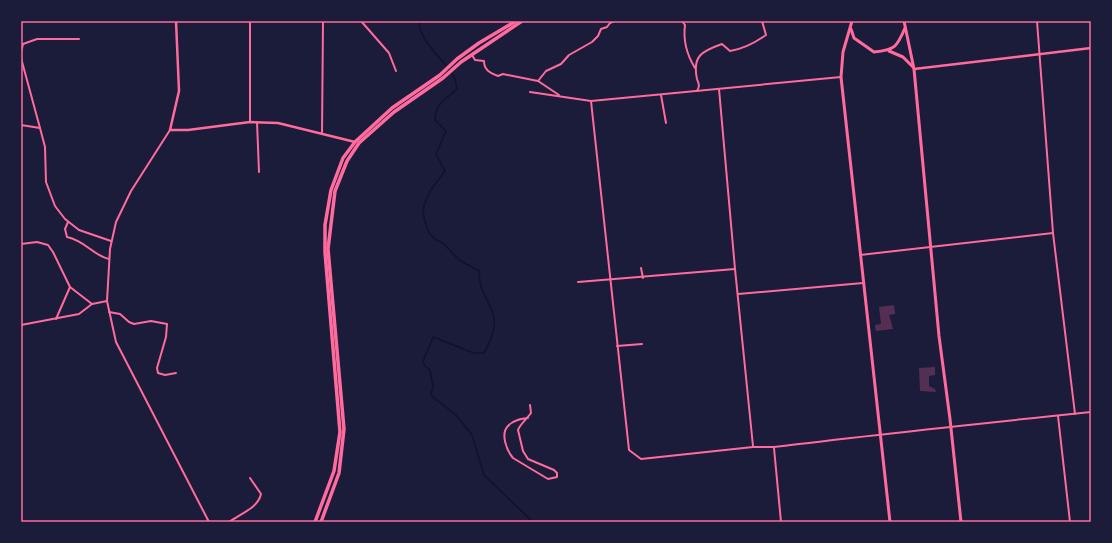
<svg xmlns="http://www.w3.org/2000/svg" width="1112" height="543" font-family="Commissioner,sans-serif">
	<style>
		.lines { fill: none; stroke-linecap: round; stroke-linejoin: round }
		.stream { stroke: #12122b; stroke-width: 1.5 }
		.building { fill: #542f53 }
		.minor { stroke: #ff6b9d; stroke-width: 2 }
		.tertiary { stroke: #ff6b9d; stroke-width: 2.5 }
		.primary { stroke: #ff6b9d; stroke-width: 3 }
		.trunk { stroke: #ff6b9d; stroke-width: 3.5 }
		.neatline { fill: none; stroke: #ff6b9d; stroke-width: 1.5 }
	</style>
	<rect width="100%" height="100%" fill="#1b1b3a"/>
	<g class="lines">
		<path class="stream" d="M419,21C420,43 444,59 454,77C456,80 456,85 457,89C446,99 435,104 435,120L446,131L436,154L445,171L430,191L424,205L423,213L426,225L429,233L436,240L443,243L459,260L479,271C479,307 510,308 484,353H474L433,337L423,361L424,365L430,370L433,387L431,394L434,398L455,414L472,435L484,475L533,522"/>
	</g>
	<g class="building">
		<path d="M894,305L895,314L889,315L893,329L876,331L875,325L881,324L879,307Z"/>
		<path d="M935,367V375L929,376V386L935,389L936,392L920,391L919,368Z"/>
	</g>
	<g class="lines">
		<g class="minor">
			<path d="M250,21V122"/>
			<path d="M361,21L389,53L396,71"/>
			<path d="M682,21L685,25C683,40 687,55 695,68"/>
			<path d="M1037,21L1053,233L1075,414"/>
			<path d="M21,52L23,44L37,39H79"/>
			<path d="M472,55L475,60L484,61C484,70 490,73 498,76L503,74L538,81L559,95"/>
			<path d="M21,58L40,128"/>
			<path d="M538,81L546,71L561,64L569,55L592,42L598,36L601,29L607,27L610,23L614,21"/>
			<path d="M719,89L735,269L753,446"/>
			<path d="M697,91C700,86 699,84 697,79C692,56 702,51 722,44L730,51C743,49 756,42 766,35L762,21"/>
			<path d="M530,92L591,101L841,77"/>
			<path d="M661,95L666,123"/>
			<path d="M591,101L629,450L641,459L753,447H774C879,434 985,423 1091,412"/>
			<path d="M257,122L259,172"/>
			<path d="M21,125L40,128L45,147L46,182L55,206L65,219L79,230L111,241"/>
			<path d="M170,130L131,191L116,222L110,249L107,301L116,342L209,522"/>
			<path d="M322,134L323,21"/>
			<path d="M68,222L65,229L67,237C86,241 92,255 109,259"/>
			<path d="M21,244L37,242L48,245L53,252L70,287L92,304"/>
			<path d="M860,255L1053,233"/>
			<path d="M641,268L643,278"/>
			<path d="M578,282L735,269"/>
			<path d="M738,294L863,283"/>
			<path d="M109,312L120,314L129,322L134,324L151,321L167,324L166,337L157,368L158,373L165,375L176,373"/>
			<path d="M56,319L70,287"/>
			<path d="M21,325L79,314L92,304L107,301"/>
			<path d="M617,346L642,344"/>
			<path d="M1058,416L1070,522"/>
			<path d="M528,418C521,419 513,420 508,426C500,434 507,451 513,458L548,479L557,477V473L554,470L528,459L523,451L518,430C520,424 527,419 531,413L530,405"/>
			<path d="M774,448L781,522"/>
			<path d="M229,522C240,514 258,508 261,494L250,478"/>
		</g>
		<g class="tertiary">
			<path d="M176,21L179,91L170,130H188L250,122L278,123L355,142"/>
			<path d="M914,69L1091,48"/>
		</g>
		<g class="primary">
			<path d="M852,21L843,52L841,77L890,522"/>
			<path d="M904,21L914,69L939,336L950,419L961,522"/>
			<path d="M851,29L854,38L874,52C895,50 897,47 905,28"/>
			<path d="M889,51L903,57L913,67"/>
		</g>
		<g class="trunk">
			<path d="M315,522L334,471L340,432L325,252V225L331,190L343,158L355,142L392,108L440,75L457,59L479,43L516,21"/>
			<path d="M321,522L339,473L344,429L328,249L335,191L347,161L359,143L394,112L443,78L461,62L522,21"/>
		</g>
	</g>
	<rect width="1112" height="543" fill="none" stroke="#1b1b3a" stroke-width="44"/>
	<rect x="22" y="22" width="1068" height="499" class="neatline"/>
</svg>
